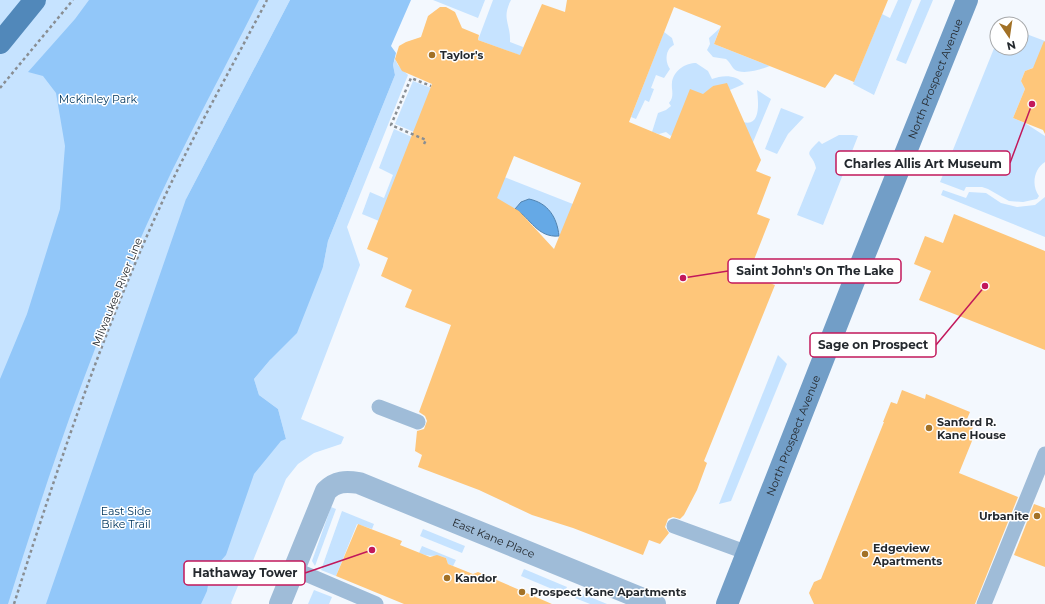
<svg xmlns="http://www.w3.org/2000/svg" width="1045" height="604" font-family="Montserrat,sans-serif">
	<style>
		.green { fill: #c6e3ff }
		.forest { fill: #92c7f9 }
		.water { fill: #65a9e6; stroke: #5283af }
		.building { fill: #fec67a; fill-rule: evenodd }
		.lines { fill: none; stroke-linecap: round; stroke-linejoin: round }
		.path { stroke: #898e93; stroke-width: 2.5; stroke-dasharray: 3 3; stroke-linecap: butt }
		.service { stroke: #9fbcd8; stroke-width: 15 }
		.minor { stroke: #9fbcd8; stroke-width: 22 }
		.secondary { stroke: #729ec7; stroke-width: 22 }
		.primary { stroke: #5188ba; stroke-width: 22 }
		.poi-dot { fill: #a27126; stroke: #fff; stroke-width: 1.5 }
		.labels { text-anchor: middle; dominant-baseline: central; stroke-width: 3; stroke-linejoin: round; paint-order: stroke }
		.poi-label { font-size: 11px; font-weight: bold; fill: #24292e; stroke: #fff; text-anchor: start }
		.street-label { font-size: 11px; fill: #24292e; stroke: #fff }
		.park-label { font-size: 11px; fill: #033860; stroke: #fff }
		.leader { fill: none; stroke: #c2185b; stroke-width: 1.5 }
		.callout-dot { fill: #c2185b; stroke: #fff; stroke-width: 1.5 }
		.callout { fill: #fff; stroke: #c2185b; stroke-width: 1.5 }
		.callout-label { font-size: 12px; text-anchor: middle; font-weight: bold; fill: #24292e }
	</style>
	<rect width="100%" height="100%" fill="#f3f8fe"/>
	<g class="green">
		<path d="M0,0H290L186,199L261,464L281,440L286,439L278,409L259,395L254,379L270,360L323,267L328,241L395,75L393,65L395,59L398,65L408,75L347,227L360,265L301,419L344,437L341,444L314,453L298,464L286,479L244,583L240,581L231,603L232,604H0Z"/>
		<path d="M433,0H485L478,18Z"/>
		<path d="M493,0H511C501,19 511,24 510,42L523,47L522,56L478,40Z"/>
		<path d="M898,0H912L874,95L853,84L882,14L890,18Z"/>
		<path d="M921,0H933L906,64L896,60Z"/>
		<path d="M720,28L714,44L770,66C762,69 742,76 734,69C731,66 730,62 726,59L713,57L707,50L710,44L709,38Z"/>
		<path d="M664,32L672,38L674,45C665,49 665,62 670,69L664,78L656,75L651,88L654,89L649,102L645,100L636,119L631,117Z"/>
		<path d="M1021,32L1045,41V63L1025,71L1021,81L1025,89L1013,118L1025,123L1045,136V162C1034,169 1031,185 1039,196L1037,199L1023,202L1009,201L988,189L982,187H966L964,191L940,182L997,41V48H1021Z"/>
		<path d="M696,63L708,71L712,79C722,75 736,74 744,84L730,90L725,86H713L671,136L666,132L659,134L652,132L658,113L666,110L671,106L669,103C675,96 671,90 672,82C674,70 686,63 696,63Z"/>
		<path d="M413,81L431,88L414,132L395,124Z"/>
		<path d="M757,90L771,99L743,166V122C762,128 758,99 757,90Z"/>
		<path d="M781,108L804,117L788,134L777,154L765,149Z"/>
		<path d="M394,129L412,137L379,221L362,214L370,192L384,198L393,175L379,168Z"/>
		<path d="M839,135H853L858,136L823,225L797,215L816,168C813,152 801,158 819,141L822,144Z"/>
		<path d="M471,164L583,208L568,234L559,236L558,230L518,205L515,209L495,202Z"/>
		<path d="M943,190L966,198L969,192L986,193L1001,203L1017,207L1035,205L1045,197V237L941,195Z"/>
		<path d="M778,355L787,364L731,501L719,504Z"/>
		<path d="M331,507L336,509L315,566L312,561Z"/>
		<path d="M342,511L374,524L372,529L357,524L336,576L321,570Z"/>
		<path d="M423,529L465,546L462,553L420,536Z"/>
		<path d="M422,546L456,560L453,566L448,564L446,558C435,554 431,558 419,553Z"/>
		<path d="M524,569L567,587L564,594L521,576Z"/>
		<path d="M314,590L332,597L329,604H308Z"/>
		<path d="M578,592L607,604H590L575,598Z"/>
	</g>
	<g class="forest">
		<path d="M89,0H259C227,64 192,128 161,194C99,324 51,466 8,604H0V379L27,314L60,209L65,146L56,93L43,76L28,72L75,19Z"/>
		<path d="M290,0H411L391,46L396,53L393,65L395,75L328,241L323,267L297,333L270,360L254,379L259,395L278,409L286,439L281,441L254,474L226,555L210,573L207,591L201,604H46L186,199Z"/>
	</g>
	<path class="water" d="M529,199C548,203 557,217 559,236C537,238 531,218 515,209L521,202Z"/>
	<g class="building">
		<path d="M567,0H888L854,82L835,74L825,88L714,44L721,26L674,7L629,122L670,139L690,89L703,94L713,86L727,83L761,160L756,171L771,177L757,214L770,219L748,275L775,285L704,461L707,463L697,490L684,515L680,519L673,517L668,519L665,527L669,533L660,544L649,540L643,555L573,528L532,515L479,490L418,467L422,455L415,451L417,431L424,429L427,421L425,416L419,412L451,325L405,307L412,290L381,276L388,258L367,249L432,84L402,71L395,59L399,46L406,42L421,37L428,16L440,7H446L455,12L462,28L479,35L478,40L520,55L542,4L565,12ZM514,156L581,183L554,249L519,211L497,198Z"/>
		<path d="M1044,41L1045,42V134L1043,130L1013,118L1025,89L1021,81L1025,71L1033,68Z"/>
		<path d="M954,214L1045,251V350L919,300L931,271L914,264L925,236L943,243Z"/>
		<path d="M902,390L925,399L926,394L970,412L967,419L975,422L970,435L974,436L959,473L1018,497L975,604H814L809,593L814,582L821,579L884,422H883L891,402L897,404Z"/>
		<path d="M1034,504L1045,508V567L1014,555Z"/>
		<path d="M358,524L402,541L400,545L430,557L437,555L446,558L448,564L473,574L478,572L552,604H404L336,576Z"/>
	</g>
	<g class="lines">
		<g class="path">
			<path d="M0,88L73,0"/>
			<path d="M424,144L426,140L391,125L411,78L431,86"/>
			<path d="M14,604C58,466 104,327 165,196C196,130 233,65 267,0"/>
		</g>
		<g class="service">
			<path d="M379,407L418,422"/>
			<path d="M674,526L748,553"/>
			<path d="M294,569L376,604"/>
			<path d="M984,604L1045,454"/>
		</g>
		<path class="minor" id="s1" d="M280,604L326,491C336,481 346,481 359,483L655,604"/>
		<path class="secondary" id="s2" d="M727,604L854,281L967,0"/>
		<path class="primary" d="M0,43L35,0"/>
	</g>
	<g class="poi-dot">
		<circle cx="432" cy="55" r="4"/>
		<circle cx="929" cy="428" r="4"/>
		<circle cx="1037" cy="516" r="4"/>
		<circle cx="865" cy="554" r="4"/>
		<circle cx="447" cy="578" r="4"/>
		<circle cx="522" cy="592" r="4"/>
	</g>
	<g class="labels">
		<g class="poi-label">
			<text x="440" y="55">Taylor's</text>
			<text x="937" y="422">Sanford R.<tspan x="937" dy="13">Kane House</tspan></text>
			<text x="1029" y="516" text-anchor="end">Urbanite</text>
			<text x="873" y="548">Edgeview<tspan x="873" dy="13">Apartments</tspan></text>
			<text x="455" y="578">Kandor</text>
			<text x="530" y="592">Prospect Kane Apartments</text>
		</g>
		<g class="street-label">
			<text stroke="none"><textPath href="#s2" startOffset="565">North Prospect Avenue</textPath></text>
			<text transform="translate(117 292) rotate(-68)">Milwaukee River Line</text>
			<text stroke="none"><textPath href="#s2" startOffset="181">North Prospect Avenue</textPath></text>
			<text stroke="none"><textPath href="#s1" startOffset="303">East Kane Place</textPath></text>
		</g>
		<g class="park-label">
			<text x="98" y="99">McKinley Park</text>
			<text x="126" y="511">East Side<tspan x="126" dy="13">Bike Trail</tspan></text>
		</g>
	</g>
	<path class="leader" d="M1032 104L1010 163M683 278L728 271M985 286L936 345M372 550L305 573"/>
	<g class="callout-dot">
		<circle cx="1032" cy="104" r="4"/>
		<circle cx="683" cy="278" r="4"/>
		<circle cx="985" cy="286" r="4"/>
		<circle cx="372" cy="550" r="4"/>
	</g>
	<g class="callout">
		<rect x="836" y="151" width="174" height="24" rx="4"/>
		<rect x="728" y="259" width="173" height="24" rx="4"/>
		<rect x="810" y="333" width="126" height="24" rx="4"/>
		<rect x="184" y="561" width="121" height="24" rx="4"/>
	</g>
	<g class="callout-label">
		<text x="923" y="168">Charles Allis Art Museum</text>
		<text x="815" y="275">Saint John's On The Lake</text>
		<text x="873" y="349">Sage on Prospect</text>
		<text x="245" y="577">Hathaway Tower</text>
	</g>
	<g transform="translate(1009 36) rotate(167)"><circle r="19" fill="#ffffff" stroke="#a7a9ab"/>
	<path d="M0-3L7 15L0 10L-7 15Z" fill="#a27126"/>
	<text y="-6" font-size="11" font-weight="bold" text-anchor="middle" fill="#24292e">N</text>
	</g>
</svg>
